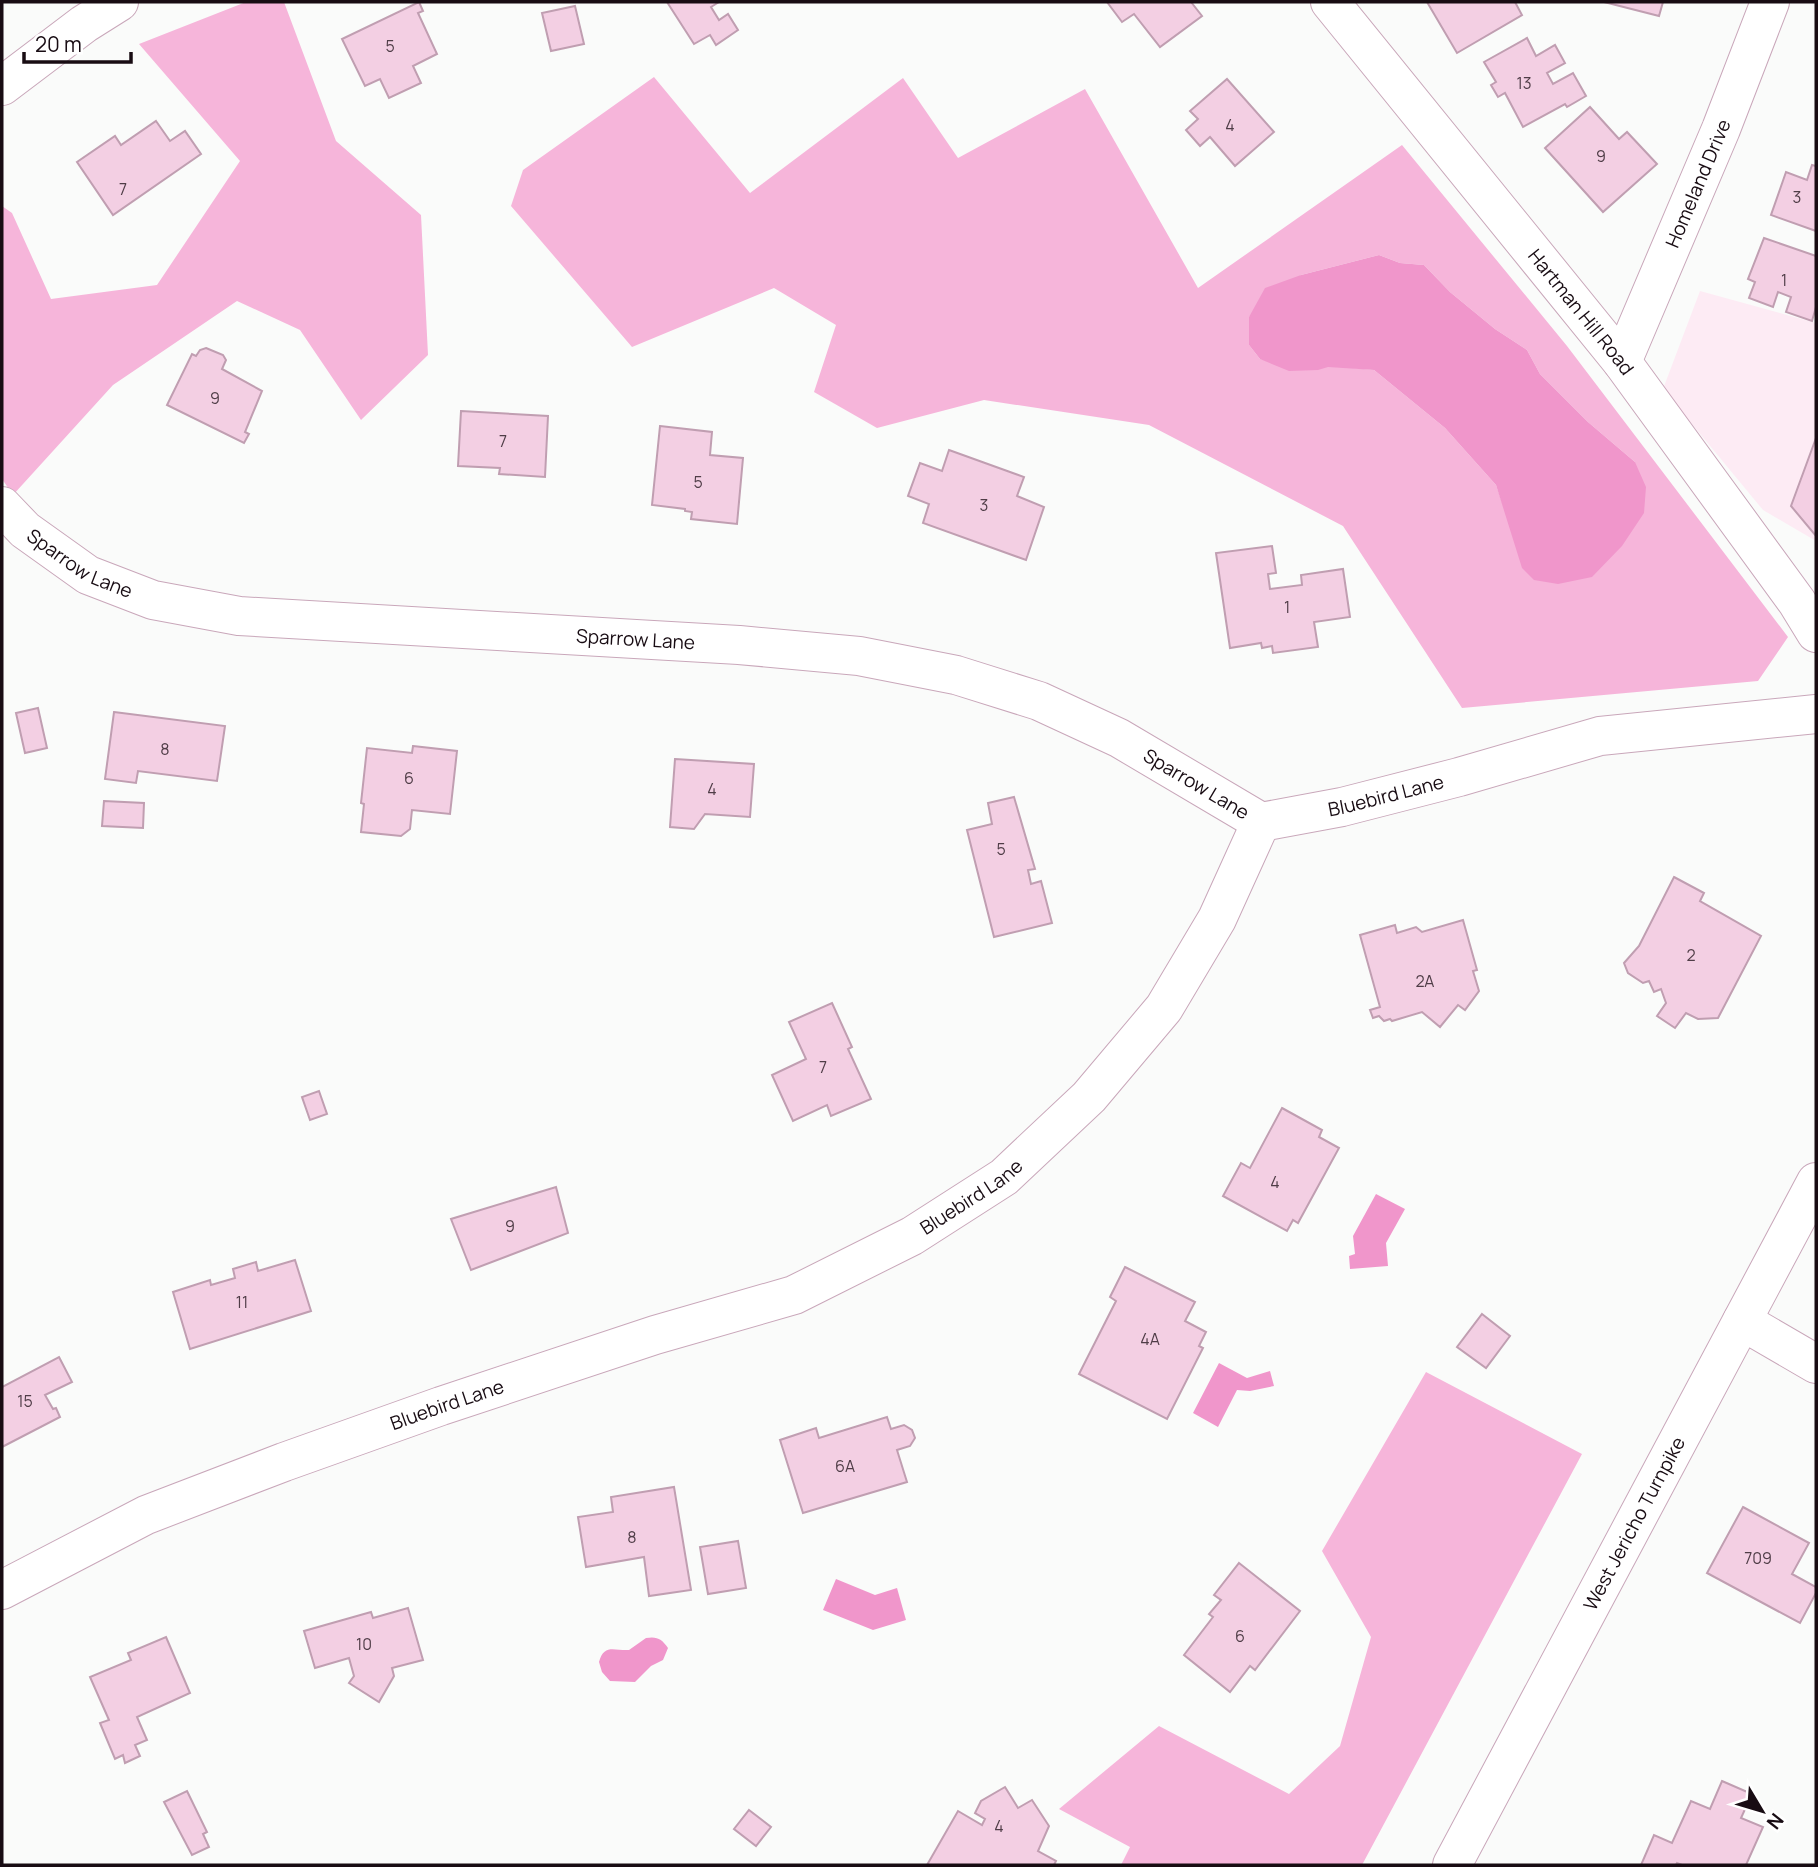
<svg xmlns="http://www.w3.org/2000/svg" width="1818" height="1867" font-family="Manrope,sans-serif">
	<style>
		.built { fill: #fdebf4 }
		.green { fill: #f6b5da; fill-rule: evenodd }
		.water { fill: #f096cb }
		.building { fill: #f3cfe3; stroke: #c09eb1; stroke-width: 2 }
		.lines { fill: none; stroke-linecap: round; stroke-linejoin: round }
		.minor-casing { stroke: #c9a7ba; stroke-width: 40 }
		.major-casing { stroke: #c9a7ba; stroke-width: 40 }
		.minor { stroke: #fff; stroke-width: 38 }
		.major { stroke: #fff; stroke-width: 38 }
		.labels { text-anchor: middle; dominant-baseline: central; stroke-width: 6; stroke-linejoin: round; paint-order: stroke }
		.number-label { font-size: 16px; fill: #4f3d47 }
		.street-label { font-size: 19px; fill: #180c13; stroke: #fff }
	</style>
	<rect width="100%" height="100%" fill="#fafbfa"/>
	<path class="built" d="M1700,291L1816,323V541L1763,510L1663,389Z"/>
	<g class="green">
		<path d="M246,2H284L336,141L421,215L428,355L361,420L300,330L237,301L113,385L13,495L2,479V206L12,213L51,299L157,285L240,161L139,44Z"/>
		<path d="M654,77L750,193L903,78L958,158L1085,89L1198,288L1402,145L1567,346L1788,637L1758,681L1462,708L1343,526L1149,425L984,400L877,428L814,392L836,325L774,288L632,347L511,206L523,170ZM1379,255L1400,263L1424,265L1450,292L1495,329L1527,350L1540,374L1588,422L1635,462L1504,508L1496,485L1445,428L1374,370L1260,359L1249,345V317L1301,275Z"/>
		<path d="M1426,1372L1582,1454L1362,1865H1121L1130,1847L1059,1809L1159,1726L1289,1794L1340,1746L1371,1637L1322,1551Z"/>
	</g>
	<g class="water">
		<path d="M1379,255L1400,263L1424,265L1450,292L1495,329L1527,350L1540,374L1588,422L1635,462L1646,487L1644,513L1622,546L1592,577L1558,584L1534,580L1522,568L1496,485L1445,428L1374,370L1328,367L1318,370L1289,371L1260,359L1249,345V317L1265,288L1301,275Z"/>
		<path d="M1376,1194L1405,1209L1386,1243L1388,1266L1350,1269L1349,1256L1355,1254L1353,1236Z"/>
		<path d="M1219,1363L1247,1378L1270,1371L1274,1386L1250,1391L1237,1390L1218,1427L1193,1413Z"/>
		<path d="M836,1579L875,1595L897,1588L906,1620L873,1630L823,1610Z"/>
		<path d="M646,1638C657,1636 662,1639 668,1648L663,1660L651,1666L635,1682L610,1681L602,1672L599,1662C604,1643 615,1651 629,1650Z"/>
	</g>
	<g class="building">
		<path d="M419,2L423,11L418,13L437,54L413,66L421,83L389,98L380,79L365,86L342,39Z"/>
		<path d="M667,2H719L711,7L719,20L728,14L738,30L716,45L710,35L694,44Z"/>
		<path d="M1107,2H1191L1202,16L1160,47L1134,14L1122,22Z"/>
		<path d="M1427,2H1515L1522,15L1457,53Z"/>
		<path d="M1604,2H1663L1659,16Z"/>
		<path d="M575,6L584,44L551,51L542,13Z"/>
		<path d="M1527,38L1536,56L1555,45L1565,63L1547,73L1553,84L1573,73L1586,96L1567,107L1565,104L1523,127L1505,93L1498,97L1491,85L1496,82L1484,62Z"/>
		<path d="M1227,79L1274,132L1235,166L1210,137L1200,146L1186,130L1198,119L1190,111Z"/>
		<path d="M1590,107L1619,139L1627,132L1657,164L1603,212L1545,148Z"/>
		<path d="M156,121L170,141L185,131L201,154L113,215L77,162L115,136L121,145Z"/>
		<path d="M1812,165L1816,166V231L1771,215L1786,172L1807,180Z"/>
		<path d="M1764,238L1816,256V307L1812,321L1786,312L1791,297L1778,292L1773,307L1749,298L1755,282L1748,279Z"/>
		<path d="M206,348L223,355L226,360L222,369L262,391L245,432L249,434L244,443L167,405L192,354L196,356L200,350Z"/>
		<path d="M461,411L548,416L545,477L499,474L500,468L458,466Z"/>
		<path d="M660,426L712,432L710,455L743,458L737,524L691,519L692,512L685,511V509L652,505Z"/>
		<path d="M1816,438V536L1791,506Z"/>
		<path d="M949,450L1024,477L1017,496L1044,507L1026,560L923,523L929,504L908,496L920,463L942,471Z"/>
		<path d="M1272,546L1276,573L1268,574L1270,589L1302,585L1301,575L1343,569L1350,617L1314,622L1318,647L1273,653L1272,646L1262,648L1261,643L1230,648L1216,553Z"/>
		<path d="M38,708L47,748L25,753L16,713Z"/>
		<path d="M114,712L225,726L217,781L138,771L136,783L105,779Z"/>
		<path d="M413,746L457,751L450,814L412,810L410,829L401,836L361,832L364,804L361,803L367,748L412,753Z"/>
		<path d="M675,759L754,764L750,817L705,814L694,829L670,827Z"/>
		<path d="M1014,797L1035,869L1028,870L1031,884L1041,881L1052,923L994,937L967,830L992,824L988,803Z"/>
		<path d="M104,801L144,803L143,828L102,826Z"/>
		<path d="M1674,877L1704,893L1700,901L1761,936L1718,1018L1698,1019L1686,1013L1675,1028L1657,1016L1666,1003L1661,989L1654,992L1649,981L1643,983L1628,973L1624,963L1639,946Z"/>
		<path d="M1463,920L1477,970L1473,971L1479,991L1465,1010L1458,1005L1440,1027L1422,1012L1392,1021L1390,1019L1384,1021L1379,1016L1373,1018L1370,1010L1380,1007L1360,935L1395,925L1397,933L1416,927L1422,932Z"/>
		<path d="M832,1003L852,1047L848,1049L871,1099L831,1116L827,1105L793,1121L772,1075L806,1059L789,1022Z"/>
		<path d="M319,1091L327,1114L310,1120L302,1097Z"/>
		<path d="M1282,1108L1322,1130L1319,1137L1339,1148L1298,1223L1293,1220L1287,1231L1223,1196L1241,1163L1250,1168Z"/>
		<path d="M556,1187L568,1233L471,1270L451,1219Z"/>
		<path d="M295,1260L311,1311L190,1349L173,1292L210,1280L211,1285L235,1278L233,1269L256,1262L258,1271Z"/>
		<path d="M1125,1267L1195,1302L1185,1321L1206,1332L1199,1346L1203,1348L1167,1419L1079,1374L1116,1301L1110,1297Z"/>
		<path d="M1482,1314L1510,1336L1486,1368L1457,1347Z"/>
		<path d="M59,1357L72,1382L45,1395L53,1409L56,1408L60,1417L2,1447V1387Z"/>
		<path d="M887,1417L891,1429L904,1425L912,1430L915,1438L910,1446L897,1450L907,1482L803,1513L780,1440L816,1428L819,1438Z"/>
		<path d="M674,1487L691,1590L649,1596L644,1557L586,1567L578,1517L613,1512L611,1497Z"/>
		<path d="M1743,1507L1809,1543L1792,1574L1816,1587V1593L1800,1623L1707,1573Z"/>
		<path d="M738,1541L746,1588L708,1594L700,1547Z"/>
		<path d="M1239,1563L1300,1611L1255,1670L1250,1666L1230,1692L1184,1655L1213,1617L1209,1614L1221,1600L1214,1595Z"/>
		<path d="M408,1608L423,1660L392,1668L394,1676L379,1702L349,1683L354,1676L349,1658L315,1668L304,1631L371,1612L373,1618Z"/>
		<path d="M166,1637L190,1693L137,1717L147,1740L135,1745L140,1756L125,1763L123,1755L115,1759L100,1723L109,1720L90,1677L131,1660L128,1653Z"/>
		<path d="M1722,1781L1752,1794L1741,1818L1763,1827L1746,1865H1682L1677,1863L1676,1865H1641L1654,1835L1672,1843L1691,1801L1710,1809Z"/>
		<path d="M1005,1787L1018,1808L1032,1800L1049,1826L1038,1851L1056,1861L1054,1865H927L958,1811L982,1825L985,1819L975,1813L981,1801Z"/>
		<path d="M187,1791L207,1832L203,1834L209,1847L192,1855L164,1802Z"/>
		<path d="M749,1810L771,1827L756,1846L734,1829Z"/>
	</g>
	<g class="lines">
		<defs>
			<g id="minor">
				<path id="s1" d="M1330,2L1622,362L1797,602L1816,633"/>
				<path d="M2,86L84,24L119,2"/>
				<path id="s2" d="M1622,362L1721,129L1770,2"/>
				<path id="s3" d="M2,506L25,530L88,575L153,600L239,616L739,645L859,656L956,675L1039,701L1119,738L1261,822"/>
				<path d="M1742,1321L1816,1364"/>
				<path id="s4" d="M2,1590L146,1515L284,1462L441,1406L655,1335L794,1295L912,1236L1004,1177L1089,1097L1164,1008L1217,919L1261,822L1342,807L1459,777L1600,736L1816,714"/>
			</g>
			<g id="major">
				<path id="s5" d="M1452,1865L1816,1182"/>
			</g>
		</defs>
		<use href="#minor" class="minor-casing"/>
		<use href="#major" class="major-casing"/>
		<use href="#minor" class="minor"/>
		<use href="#major" class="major"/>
	</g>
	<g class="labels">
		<g class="number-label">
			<text x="390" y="46">5</text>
			<text x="1524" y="83">13</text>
			<text x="1230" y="125">4</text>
			<text x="1601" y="156">9</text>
			<text x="123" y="189">7</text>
			<text x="1797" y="197">3</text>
			<text x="1784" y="280">1</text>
			<text x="215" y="398">9</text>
			<text x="503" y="441">7</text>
			<text x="698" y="482">5</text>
			<text x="984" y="505">3</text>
			<text x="1287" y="607">1</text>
			<text x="165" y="749">8</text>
			<text x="409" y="778">6</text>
			<text x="712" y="789">4</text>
			<text x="1001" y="849">5</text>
			<text x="1691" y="955">2</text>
			<text x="1425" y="981">2A</text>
			<text x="823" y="1067">7</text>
			<text x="1275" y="1182">4</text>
			<text x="510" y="1226">9</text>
			<text x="242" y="1302">11</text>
			<text x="1150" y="1339">4A</text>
			<text x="25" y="1401">15</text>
			<text x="845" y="1466">6A</text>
			<text x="632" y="1537">8</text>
			<text x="1758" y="1558">709</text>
			<text x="1240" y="1636">6</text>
			<text x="364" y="1644">10</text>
			<text x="999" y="1826">4</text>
		</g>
		<g class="street-label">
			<text stroke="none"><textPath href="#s2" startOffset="194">Homeland Drive</textPath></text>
			<text stroke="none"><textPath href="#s1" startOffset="399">Hartman Hill Road</textPath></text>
			<text stroke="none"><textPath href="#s3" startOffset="98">Sparrow Lane</textPath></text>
			<text stroke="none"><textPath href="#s3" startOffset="665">Sparrow Lane</textPath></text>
			<text stroke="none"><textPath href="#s3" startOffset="1253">Sparrow Lane</textPath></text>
			<text stroke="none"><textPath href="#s4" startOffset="1659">Bluebird Lane</textPath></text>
			<text stroke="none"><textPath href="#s4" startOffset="1050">Bluebird Lane</textPath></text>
			<text stroke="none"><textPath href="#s4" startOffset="483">Bluebird Lane</textPath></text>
			<text stroke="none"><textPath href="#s5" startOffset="387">West Jericho Turnpike</textPath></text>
		</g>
	</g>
	<rect width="1818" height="1867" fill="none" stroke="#180c13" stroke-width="7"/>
	<g transform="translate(1762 1811) rotate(128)" stroke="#ffffff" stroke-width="5" paint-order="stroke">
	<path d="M0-5L12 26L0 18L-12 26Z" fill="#180c13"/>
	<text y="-10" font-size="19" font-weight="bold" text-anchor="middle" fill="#180c13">N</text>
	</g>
	<path d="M24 52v10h107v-10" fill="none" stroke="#180c13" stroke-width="3.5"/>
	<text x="35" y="52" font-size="21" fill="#180c13" stroke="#ffffff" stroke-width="5" paint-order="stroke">20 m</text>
</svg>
